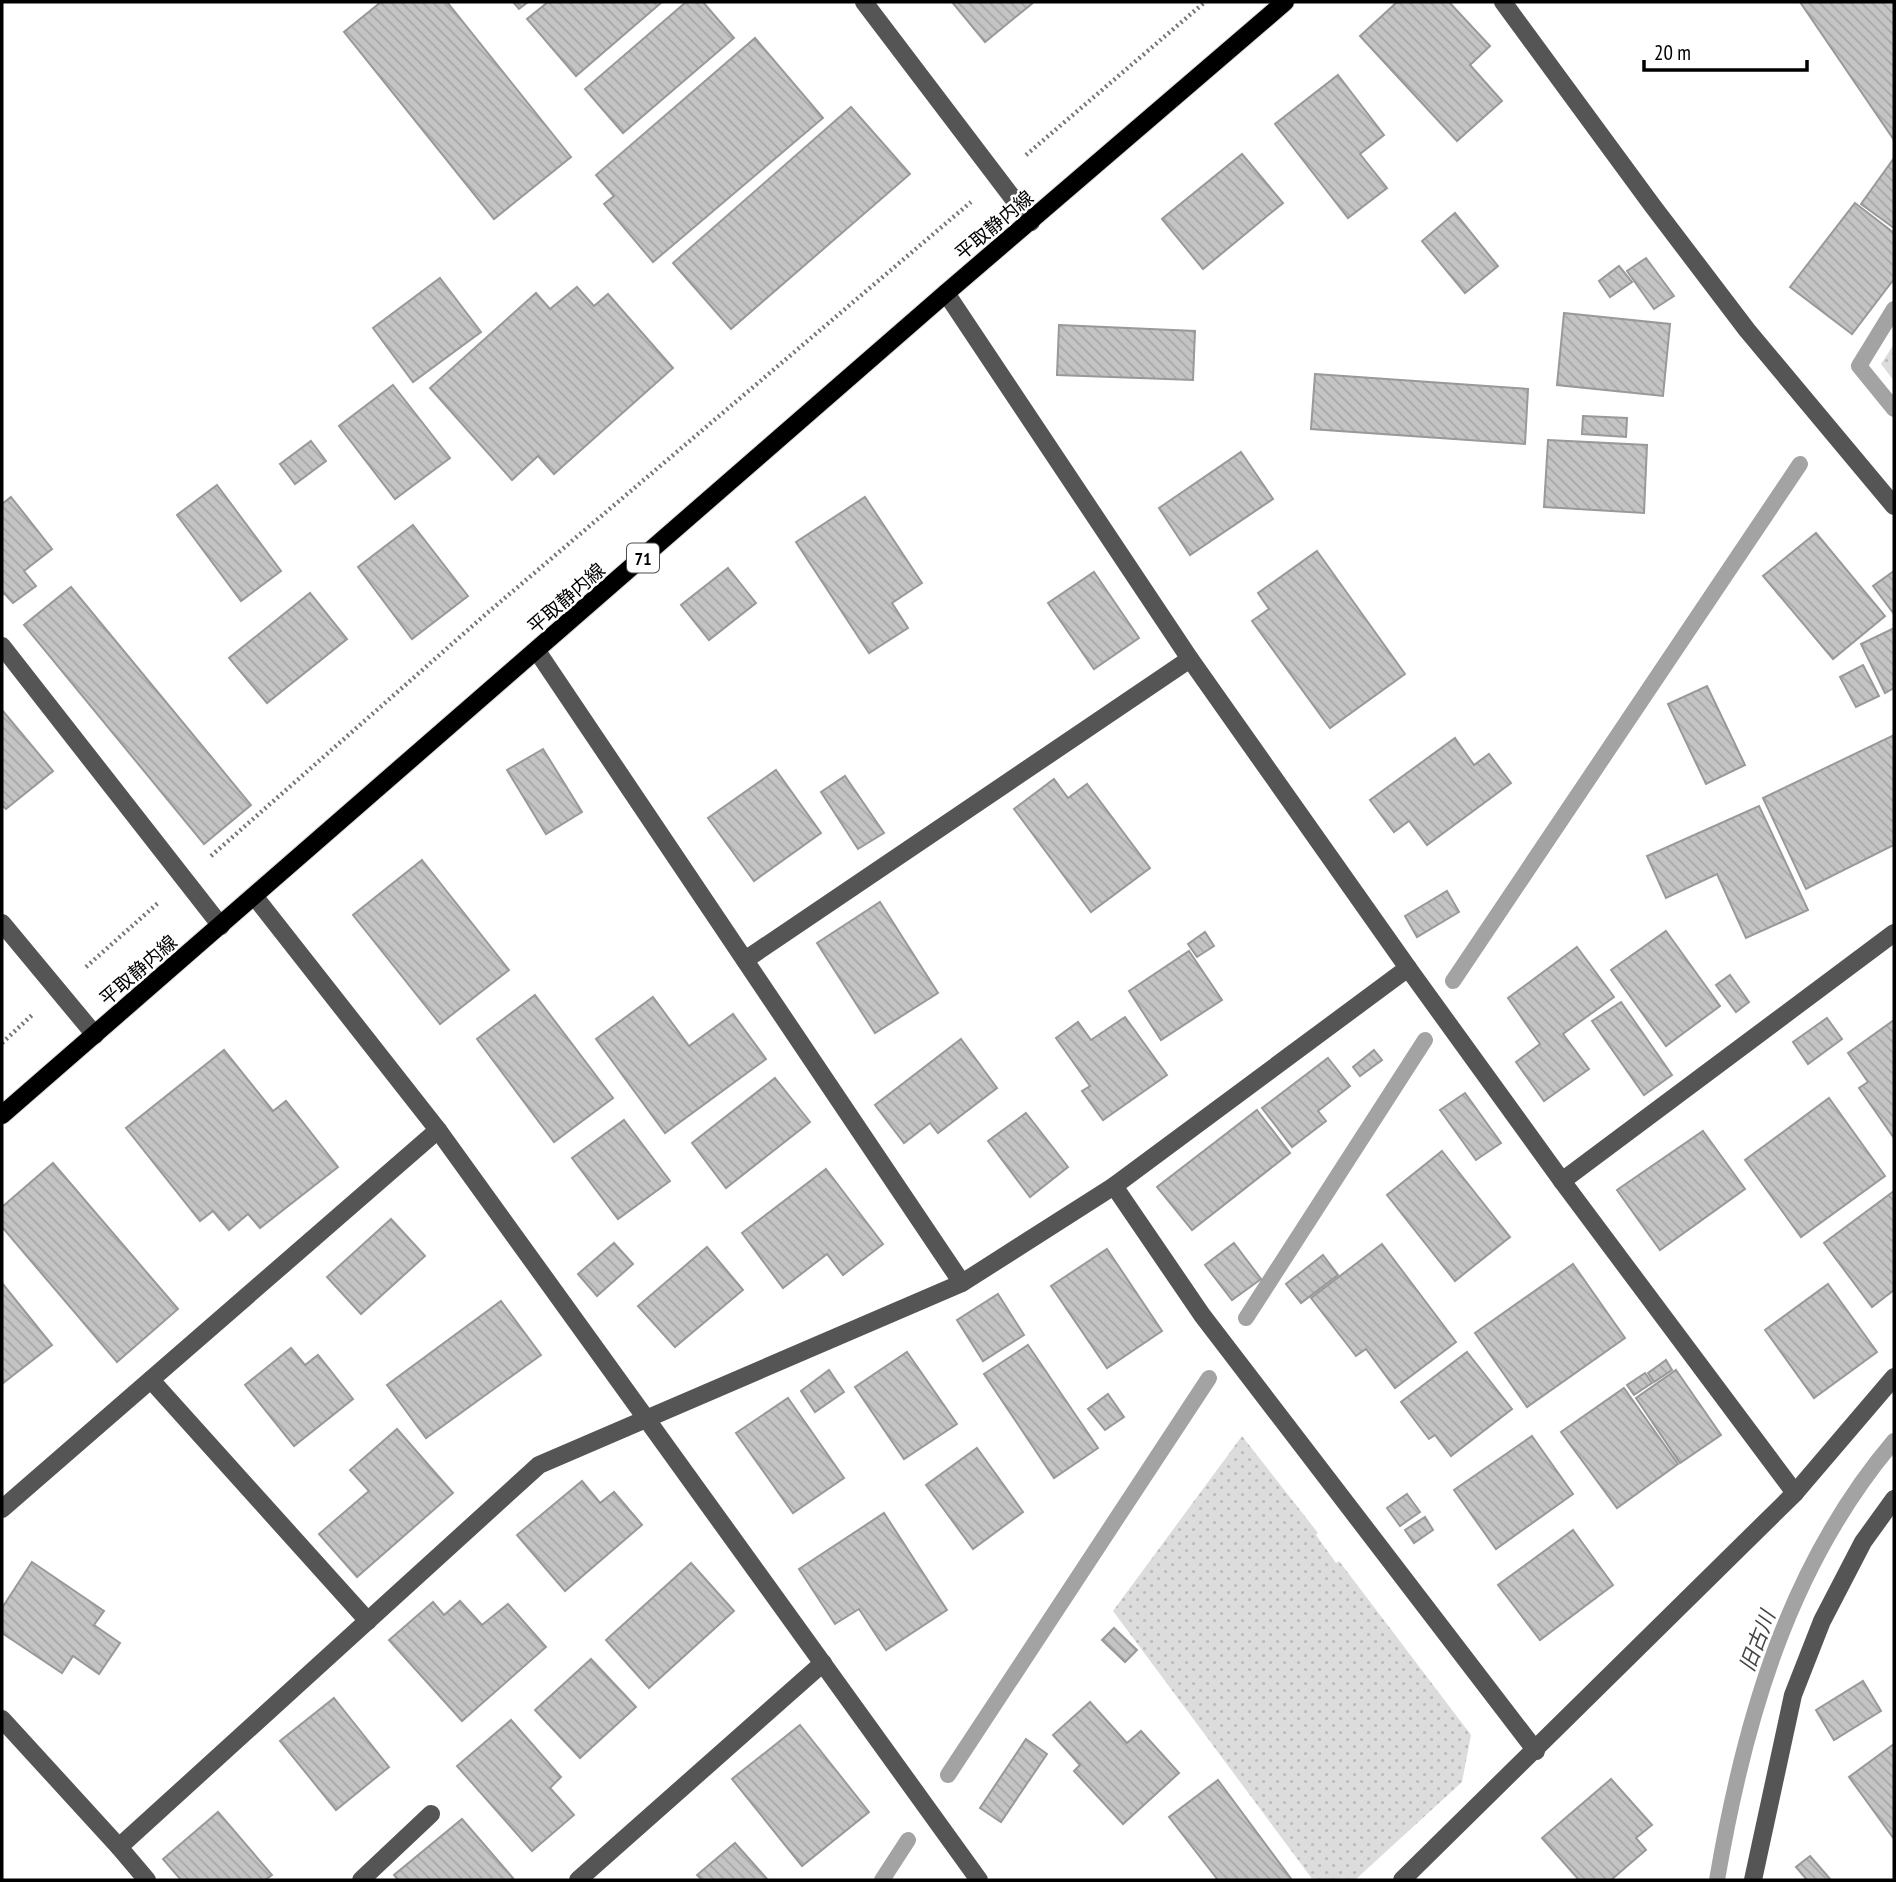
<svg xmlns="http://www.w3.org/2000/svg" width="1896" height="1882" font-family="'PT Sans Narrow','Noto Sans JP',sans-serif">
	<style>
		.grass { fill: url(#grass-dots) }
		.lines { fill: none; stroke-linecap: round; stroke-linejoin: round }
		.stream { stroke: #a3a3a3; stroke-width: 16 }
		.building { fill: url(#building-back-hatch); stroke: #999; stroke-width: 2 }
		.major-casing { stroke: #dbdbdb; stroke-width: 20 }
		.path { stroke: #777; stroke-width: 4.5; stroke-dasharray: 2 3.5; stroke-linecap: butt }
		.minor { stroke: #555; stroke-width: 18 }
		.major { stroke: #000; stroke-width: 18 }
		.labels { text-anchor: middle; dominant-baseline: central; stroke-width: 5; stroke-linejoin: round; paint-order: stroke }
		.shield { fill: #fff; stroke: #4c4c4c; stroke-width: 2 }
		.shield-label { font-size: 18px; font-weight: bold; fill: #000 }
		.street-label { font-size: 19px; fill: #000; stroke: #fff }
		.water-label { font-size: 21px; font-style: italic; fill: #444; stroke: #fff }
	</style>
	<defs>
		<pattern id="grass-dots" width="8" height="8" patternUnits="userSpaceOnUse" patternTransform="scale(1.75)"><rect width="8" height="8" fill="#dcdcdc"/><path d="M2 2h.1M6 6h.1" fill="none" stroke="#bbb" stroke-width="1.8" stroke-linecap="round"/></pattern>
		<pattern id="building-back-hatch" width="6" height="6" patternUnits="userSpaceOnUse" patternTransform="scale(1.75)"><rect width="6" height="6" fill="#c4c4c4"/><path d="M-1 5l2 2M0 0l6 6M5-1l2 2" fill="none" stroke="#a7a7a7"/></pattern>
	</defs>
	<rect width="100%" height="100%" fill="#fff"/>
	<g class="grass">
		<path d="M1894,344V381L1881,364Z"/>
		<path d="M1242,1436L1318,1533L1316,1535L1336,1563L1339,1561L1471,1735L1462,1782L1355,1880H1313L1113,1611Z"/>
	</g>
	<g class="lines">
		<g class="stream">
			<path d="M1894,309L1859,366L1894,409"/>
			<path d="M1453,981L1800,464"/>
			<path d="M1246,1318L1425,1040"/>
			<path d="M948,1775L1209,1378"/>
			<path d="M882,1880L908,1840"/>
			<path d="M1717,1880C1744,1722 1788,1566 1894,1441"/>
		</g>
	</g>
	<g class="building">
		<path d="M381,2H447L571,157L494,219L344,32Z"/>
		<path d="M513,2H528L519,9Z"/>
		<path d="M548,2H662L576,76L527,19Z"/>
		<path d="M686,2H703L734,38L623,133L585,89Z"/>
		<path d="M952,2H1034L985,42Z"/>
		<path d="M1397,2H1449L1490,46L1470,65L1502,101L1457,141L1360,36Z"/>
		<path d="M1800,2H1894V140Z"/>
		<path d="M755,38L823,118L653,262L604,204L614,196L596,175Z"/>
		<path d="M1338,75L1384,135L1360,154L1387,188L1348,218L1275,124Z"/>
		<path d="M851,107L910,174L731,329L673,263Z"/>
		<path d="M1242,154L1283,203L1203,269L1162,219Z"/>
		<path d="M1894,158V228L1861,204Z"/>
		<path d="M1855,203L1894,233V279L1852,334L1790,287Z"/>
		<path d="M1455,213L1498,266L1465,293L1422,241Z"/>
		<path d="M1646,258L1674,296L1654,309L1627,271Z"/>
		<path d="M1619,266L1632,282L1610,297L1599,281Z"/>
		<path d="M440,278L481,332L413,382L373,328Z"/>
		<path d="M577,287L594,306L608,294L673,368L554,474L538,456L512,480L430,388L536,293L550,309Z"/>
		<path d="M1564,313L1670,324L1663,396L1557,385Z"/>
		<path d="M1059,325L1195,331L1193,380L1057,375Z"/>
		<path d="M1315,374L1528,389L1525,444L1311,429Z"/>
		<path d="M393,385L450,458L395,499L339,426Z"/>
		<path d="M1583,416L1627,418L1626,437L1582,434Z"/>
		<path d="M1548,440L1647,445L1644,513L1544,507Z"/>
		<path d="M311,441L326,461L295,484L280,464Z"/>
		<path d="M1241,452L1273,499L1190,555L1159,508Z"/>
		<path d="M217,485L281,571L241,601L177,515Z"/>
		<path d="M11,497L52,549L24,571L36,586L13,603L4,593L2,595V504Z"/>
		<path d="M865,497L922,583L892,603L908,628L869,653L796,542Z"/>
		<path d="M413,525L468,596L412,639L358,567Z"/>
		<path d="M1816,533L1885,616L1833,659L1763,576Z"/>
		<path d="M1317,551L1405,674L1330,728L1252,621L1269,609L1258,593Z"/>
		<path d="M728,568L756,603L709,640L681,605Z"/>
		<path d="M1894,571V614L1873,586Z"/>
		<path d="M1094,572L1139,638L1094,669L1048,603Z"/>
		<path d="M71,587L251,805L204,844L24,625Z"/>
		<path d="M310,593L347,639L267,703L229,658Z"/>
		<path d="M1894,628V688L1885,693L1861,644Z"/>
		<path d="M1863,665L1879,696L1856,707L1840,677Z"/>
		<path d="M1707,686L1745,765L1706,784L1668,704Z"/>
		<path d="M2,710L53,771L6,809L2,805Z"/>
		<path d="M1894,735V845L1806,889L1763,798Z"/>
		<path d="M1455,738L1474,765L1489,754L1511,783L1427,845L1409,821L1394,832L1370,800Z"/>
		<path d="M543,749L582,812L546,834L507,770Z"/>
		<path d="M776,770L821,833L754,881L708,818Z"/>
		<path d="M845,776L884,833L858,849L821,792Z"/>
		<path d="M1054,779L1068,798L1087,784L1150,868L1091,912L1014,809Z"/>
		<path d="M1759,806L1808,910L1746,938L1717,874L1666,898L1647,856Z"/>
		<path d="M422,860L509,970L440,1024L353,915Z"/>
		<path d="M1447,891L1459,912L1417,937L1405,916Z"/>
		<path d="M880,902L938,993L875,1033L817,943Z"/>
		<path d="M1666,931L1720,1006L1666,1046L1611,970Z"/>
		<path d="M1205,932L1214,946L1197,957L1188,944Z"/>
		<path d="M1577,947L1614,997L1563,1034L1589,1069L1544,1101L1516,1062L1540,1044L1508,998Z"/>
		<path d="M1189,951L1222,1000L1161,1040L1129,991Z"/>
		<path d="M1730,975L1749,1002L1736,1012L1716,985Z"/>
		<path d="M535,995L613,1098L554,1142L477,1039Z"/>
		<path d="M653,997L689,1046L733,1014L766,1059L665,1133L596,1039Z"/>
		<path d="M1621,1002L1672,1075L1644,1095L1592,1021Z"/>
		<path d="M1125,1017L1167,1075L1103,1120L1082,1091L1090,1086L1056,1038L1078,1022L1091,1040Z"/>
		<path d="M1827,1018L1842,1039L1808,1064L1793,1042Z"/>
		<path d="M1894,1020V1138L1859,1088L1868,1082L1848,1053Z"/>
		<path d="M961,1039L997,1088L938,1133L930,1123L904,1143L875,1105Z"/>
		<path d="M224,1050L273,1111L286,1101L338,1167L260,1228L248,1214L229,1230L213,1211L200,1221L126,1128Z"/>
		<path d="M1374,1050L1382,1060L1360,1076L1353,1067Z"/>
		<path d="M1328,1058L1350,1086L1318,1111L1326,1121L1292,1147L1262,1108Z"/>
		<path d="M775,1078L810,1122L726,1188L692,1143Z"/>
		<path d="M1465,1093L1501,1143L1476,1160L1440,1110Z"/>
		<path d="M1829,1098L1885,1176L1801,1237L1745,1160Z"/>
		<path d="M1257,1110L1290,1153L1192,1230L1157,1187Z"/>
		<path d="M1026,1113L1068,1167L1030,1197L988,1141Z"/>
		<path d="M624,1120L670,1181L618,1219L572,1158Z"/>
		<path d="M1703,1131L1745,1189L1660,1250L1617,1190Z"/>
		<path d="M1442,1151L1510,1237L1455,1281L1387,1195Z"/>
		<path d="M53,1163L178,1309L117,1362L2,1227V1207Z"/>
		<path d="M826,1169L883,1244L843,1275L827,1254L783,1288L742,1233Z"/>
		<path d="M1894,1191V1290L1872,1307L1824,1243Z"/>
		<path d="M391,1219L425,1256L361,1314L327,1277Z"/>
		<path d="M614,1243L633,1264L597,1296L578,1274Z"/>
		<path d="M1234,1243L1261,1279L1232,1300L1205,1265Z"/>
		<path d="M1382,1244L1456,1342L1395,1388L1366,1349L1356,1356L1311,1298Z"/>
		<path d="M707,1247L743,1290L675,1347L638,1306Z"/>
		<path d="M1107,1249L1162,1331L1107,1368L1051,1286Z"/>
		<path d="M1323,1255L1338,1275L1301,1303L1286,1284Z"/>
		<path d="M1573,1264L1625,1338L1527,1407L1475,1333Z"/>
		<path d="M2,1283L52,1345L2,1384Z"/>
		<path d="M1828,1284L1877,1352L1814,1398L1765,1330Z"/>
		<path d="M998,1294L1024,1335L983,1361L957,1320Z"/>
		<path d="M501,1301L541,1355L426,1438L387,1385Z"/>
		<path d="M1028,1345L1098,1448L1054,1478L984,1374Z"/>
		<path d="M291,1348L305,1365L318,1355L353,1399L294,1446L245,1385Z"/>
		<path d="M907,1352L957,1424L904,1459L855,1387Z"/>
		<path d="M1467,1352L1512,1409L1451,1456L1435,1435L1429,1439L1401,1402Z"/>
		<path d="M1666,1360L1672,1370L1654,1382L1648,1373Z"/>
		<path d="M829,1370L844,1392L815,1412L801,1391Z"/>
		<path d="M1676,1370L1721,1435L1680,1463L1636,1398Z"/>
		<path d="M1645,1373L1652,1383L1634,1395L1627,1385Z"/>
		<path d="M1624,1388L1678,1464L1617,1508L1561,1432Z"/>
		<path d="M1108,1394L1124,1417L1105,1430L1088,1409Z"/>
		<path d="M788,1398L844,1478L793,1513L736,1433Z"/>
		<path d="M397,1429L453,1493L357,1577L319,1534L369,1491L350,1470Z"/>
		<path d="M1532,1436L1573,1494L1496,1549L1454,1490Z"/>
		<path d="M977,1448L1023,1512L973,1549L926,1485Z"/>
		<path d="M582,1481L600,1503L614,1492L642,1525L565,1591L517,1535Z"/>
		<path d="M1407,1494L1420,1512L1400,1526L1387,1508Z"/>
		<path d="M884,1513L947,1610L886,1650L859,1609L835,1624L799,1569Z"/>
		<path d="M1425,1517L1433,1530L1414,1543L1405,1530Z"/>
		<path d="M1573,1530L1613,1585L1540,1640L1498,1585Z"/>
		<path d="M32,1562L104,1611L94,1625L120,1643L99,1674L73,1656L62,1673L2,1633V1608Z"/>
		<path d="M691,1563L734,1611L649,1688L606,1640Z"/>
		<path d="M460,1601L482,1625L508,1604L546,1647L462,1721L389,1640L433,1602L444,1615Z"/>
		<path d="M1114,1628L1137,1650L1125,1662L1102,1640Z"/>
		<path d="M591,1659L636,1707L580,1758L535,1710Z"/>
		<path d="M1863,1681L1881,1711L1834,1740L1816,1710Z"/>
		<path d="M334,1698L389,1767L336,1810L280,1741Z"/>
		<path d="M1090,1702L1127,1743L1141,1731L1179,1773L1123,1824L1074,1771L1080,1765L1053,1735Z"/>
		<path d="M511,1720L561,1777L550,1788L574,1815L532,1851L457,1766Z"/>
		<path d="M800,1725L869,1812L802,1866L732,1779Z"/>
		<path d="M1026,1739L1047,1754L1001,1822L980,1808Z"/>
		<path d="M1894,1744V1839L1849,1777Z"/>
		<path d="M1611,1779L1652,1825L1636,1838L1646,1850L1611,1880H1579L1542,1838Z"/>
		<path d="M1218,1780L1292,1880H1218L1169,1817Z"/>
		<path d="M218,1812L272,1875L265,1880H181L163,1859Z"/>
		<path d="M462,1819L513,1878L510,1880H398L394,1875Z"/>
		<path d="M735,1843L768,1880H702L697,1875Z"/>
		<path d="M1810,1856L1831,1880H1807L1796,1867Z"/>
	</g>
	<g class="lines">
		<defs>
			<path id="major" d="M2,1115L946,293L1285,2"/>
		</defs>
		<use href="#major" class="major-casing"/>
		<g class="path">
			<path d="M1026,155L1205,2"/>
			<path d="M211,856L486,614L971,202"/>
			<path d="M86,967L158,903"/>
			<path d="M2,1043L32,1015"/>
		</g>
		<g class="minor">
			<path d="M864,2L1031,222"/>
			<path d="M1503,2L1652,205L1747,330L1894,506"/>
			<path d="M2,646L221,926"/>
			<path d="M537,651L962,1283L1114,1186L1408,968L1190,659L946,293"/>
			<path d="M2,923L95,1035"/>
			<path d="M745,960L1190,659"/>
			<path d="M1408,968L1562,1181L1795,1493"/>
			<path d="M438,1130L979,1880"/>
			<path d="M1562,1181L1894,933"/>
			<path d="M1114,1186L1202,1315L1536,1751"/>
			<path d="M151,1380L368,1621"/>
			<path d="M2,1509L438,1130L255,897"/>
			<path d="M2,1719L119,1847L147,1880"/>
			<path d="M119,1847L539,1465L962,1283"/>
			<path d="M361,1880L431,1814"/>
			<path d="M578,1880L823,1663"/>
			<path d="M1402,1880L1795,1493L1894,1377"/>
			<path d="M1753,1880L1793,1695L1822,1621L1863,1542L1894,1499"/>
		</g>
		<use href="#major" class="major"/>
	</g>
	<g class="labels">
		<rect class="shield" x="627" y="543.5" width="32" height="29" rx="5"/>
		<g class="shield-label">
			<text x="643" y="558">71</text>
		</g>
		<g class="street-label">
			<text transform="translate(994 225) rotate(-40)">平取静内線</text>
			<text transform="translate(566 598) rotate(-41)">平取静内線</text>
			<text transform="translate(138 970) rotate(-41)">平取静内線</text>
		</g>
		<g class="water-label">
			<text transform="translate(1757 1641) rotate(-69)">旧古川</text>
		</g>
	</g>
	<rect width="1896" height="1882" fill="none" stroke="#000000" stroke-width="7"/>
	<path d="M1644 60v10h163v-10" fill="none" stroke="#000000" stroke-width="3.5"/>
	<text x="1654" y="60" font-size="21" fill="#000000" stroke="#ffffff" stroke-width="5" paint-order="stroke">20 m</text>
</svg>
